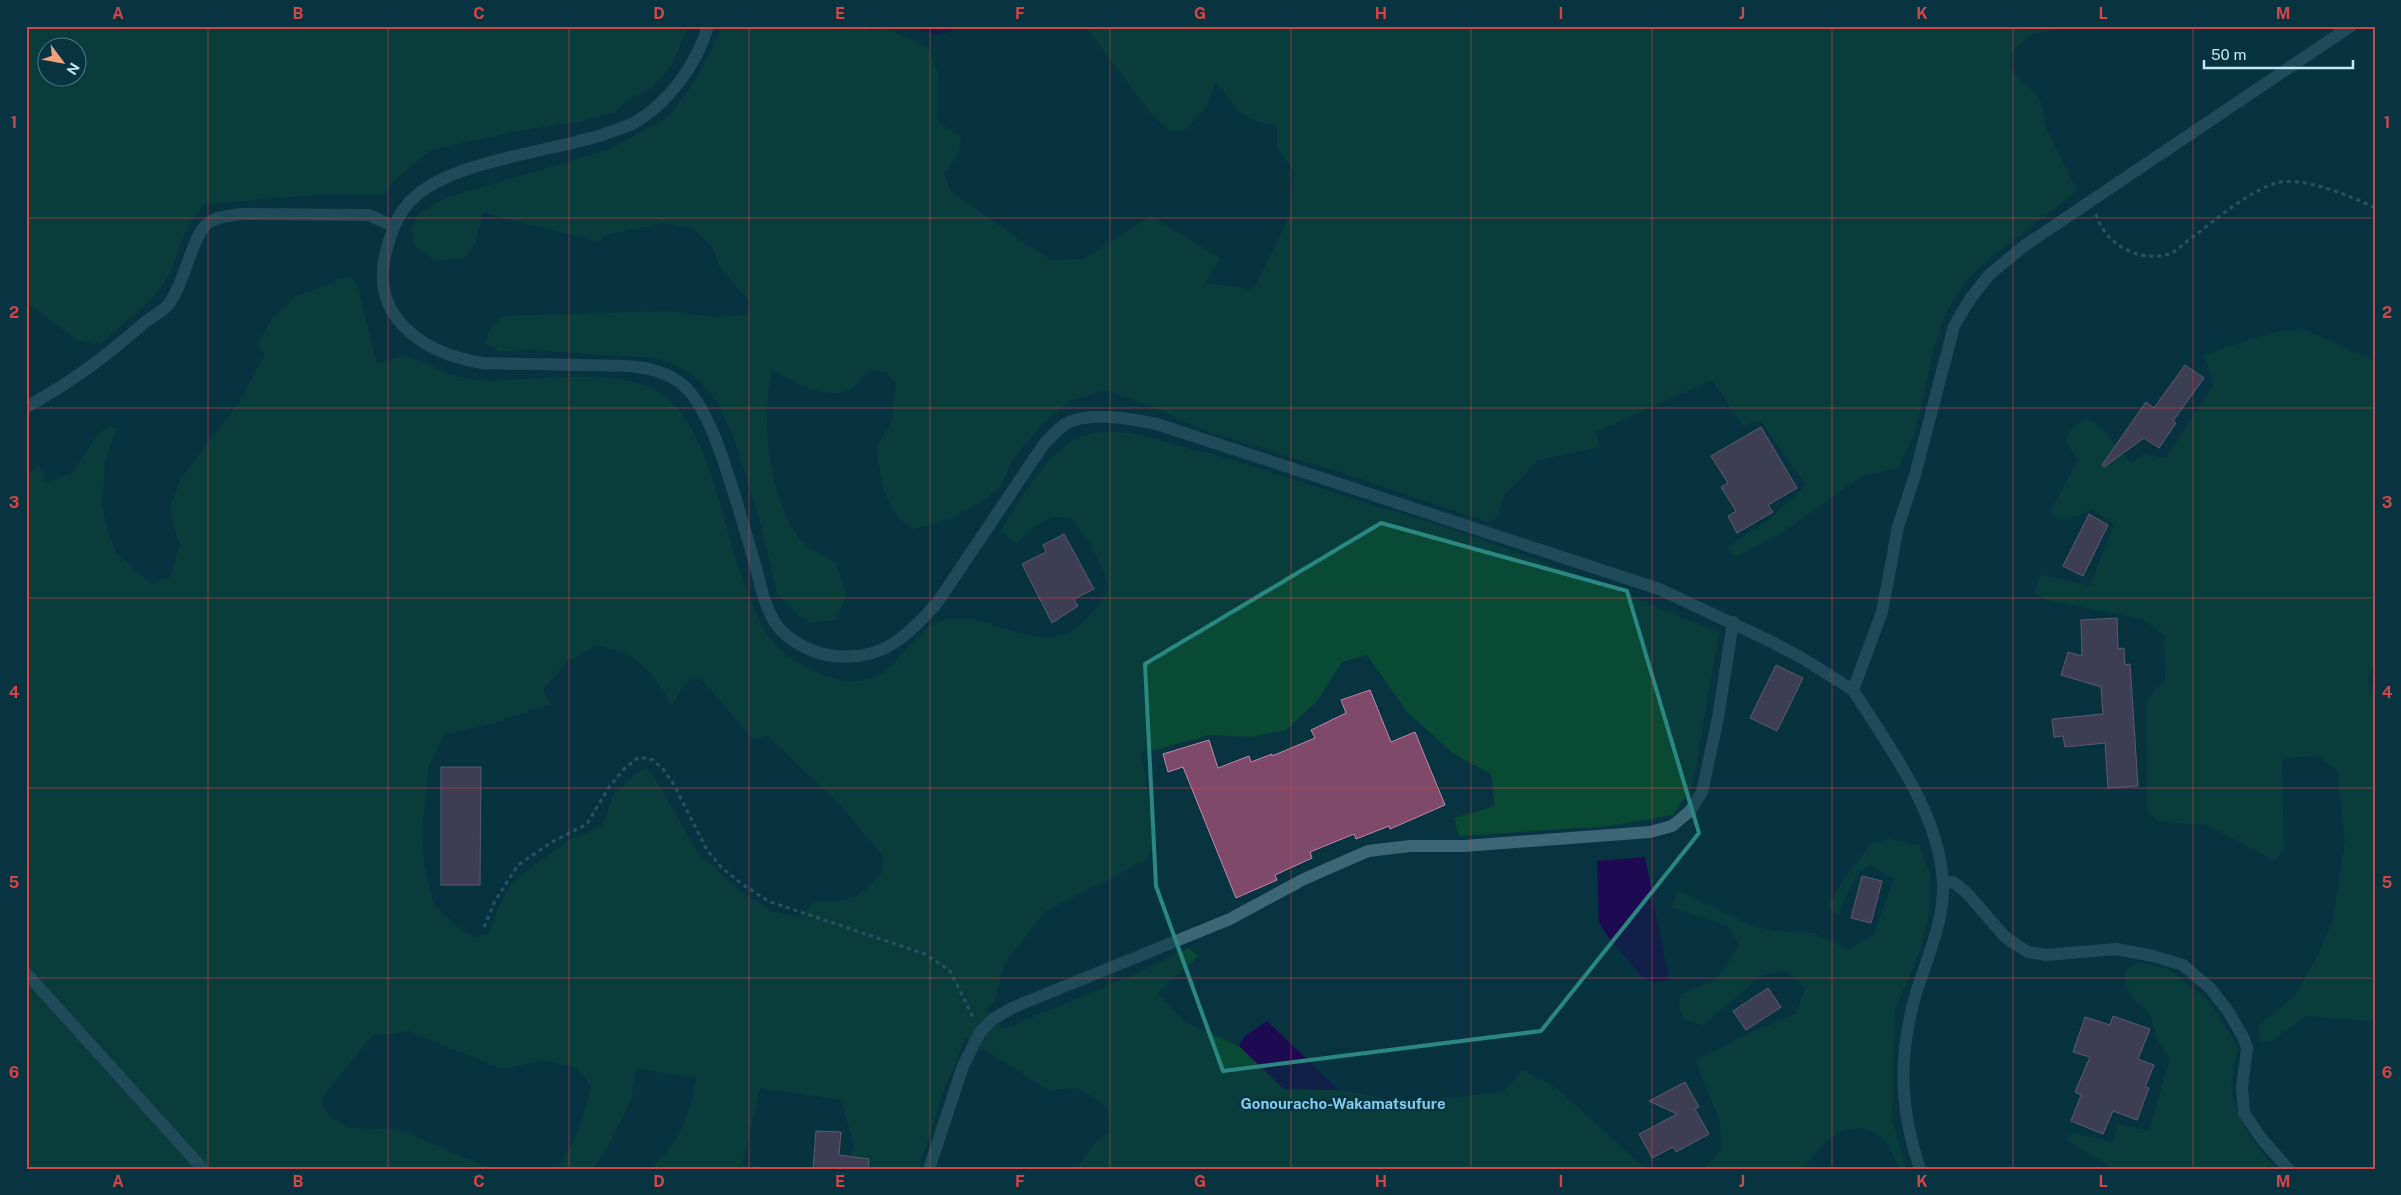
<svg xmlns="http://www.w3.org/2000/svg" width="2401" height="1195" font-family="'Public Sans',sans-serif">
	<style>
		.green { fill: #094a35; fill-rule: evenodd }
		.water { fill: #1d0a52 }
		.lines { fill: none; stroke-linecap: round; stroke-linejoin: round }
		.stream { stroke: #1d0a52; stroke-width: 6 }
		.building { fill: #7f4969; stroke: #c387a9 }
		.path { stroke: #4e7685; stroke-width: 3; stroke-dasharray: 4 4; stroke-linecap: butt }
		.minor { stroke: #3c6676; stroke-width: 12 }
		.marked { fill: none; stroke: #2a8782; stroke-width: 4; stroke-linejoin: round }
		.grid { fill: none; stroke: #d34547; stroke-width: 1; stroke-opacity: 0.55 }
		.labels { text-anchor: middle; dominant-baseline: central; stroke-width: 4.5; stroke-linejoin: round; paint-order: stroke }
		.quarter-label { font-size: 15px; font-weight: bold; fill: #81cbe8; stroke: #083341 }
		.neatline { fill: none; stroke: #d34547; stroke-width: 2 }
		.grid-label { font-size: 16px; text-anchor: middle; font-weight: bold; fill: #d34547 }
	</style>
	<rect width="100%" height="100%" fill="#083341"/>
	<g class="green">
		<path d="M26,26H688L674,60L667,71L650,89L632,97L614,112L584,121L518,131L431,150L392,182L384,195L329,194L205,204L192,219L184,235L170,273L153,298L99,345L78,341L26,302ZM48,48H78V78H48Z"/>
		<path d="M723,26H868V31L888,29L929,49L938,74L937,121L961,136L959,154L944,173L950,191L1023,242L1052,260L1083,259L1151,216L1220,258L1205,283L1253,290L1289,217L1295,172L1277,148V126C1236,117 1240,113 1216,81L1207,106L1184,131H1170L1151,114L1085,26H2074L2033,33L2011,52L2010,69L2035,93L2041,103L2046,128L2077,191L1986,261L1964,283L1946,313L1934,347L1915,434L1898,468L1862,476L1783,532L1737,556L1730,553L1728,547L1771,518L1806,485L1760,420L1743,426L1712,380L1596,432L1600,447L1538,460L1504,495L1499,516L1490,523L1343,473L1211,433L1152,407L1104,390L1070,401L1043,423L1013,459L1001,486L982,502L949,519L913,529C882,508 882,481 876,447L892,421L896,383L885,372L868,370C863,376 856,387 849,390C822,401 795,381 772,370C761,416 768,490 794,531C802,546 822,555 836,563L846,595L836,620L810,623L792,610L777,593L760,521L732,433L717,402L702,383L685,370L657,358L528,350L500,352L485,343L490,328L503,316L667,311L715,317L747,315L749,299L736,287L719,265L712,246L692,228L663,223L605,235L598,242L483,212L475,244L465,257L437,261L414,246L412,228L419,213L445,198L608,150L668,117L695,81Z"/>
		<path d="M349,276L357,283L377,364C387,361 401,355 410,357C426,361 440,372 455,376C467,379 482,381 494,381C529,379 565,375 600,377C621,379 648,383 665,396C713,436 722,529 745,586C755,612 764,639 787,655C813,674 856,694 886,670C892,666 897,659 902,653C913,642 924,627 939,621C985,604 1037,663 1082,623C1098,609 1102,604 1109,584L1092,547L1072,518C1046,513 1035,526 1017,543L1000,532C1021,499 1050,443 1090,434C1121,427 1150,438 1180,446C1218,455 1255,467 1292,479C1356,499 1420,519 1483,540C1563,568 1641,600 1719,632L1693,784L1673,815L1609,826L1459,836L1454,818L1495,806L1491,774L1454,754L1407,712L1367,655L1342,662L1317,701L1286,730L1251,737L1209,735L1141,754L1156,839L1146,860L1045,912L1004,964L995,1001L985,1010L1004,1029L1131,976L1188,948L1198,956L1158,993L1185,1022L1239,1046L1284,1089L1339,1090L1406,1102L1504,1092L1522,1070L1554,1086L1646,1169H1076L1092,1146L1110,1131L1107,1106L1078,1088L1048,1090L966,1038L944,1090L919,1169H847L854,1145L841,1100L760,1088L742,1165L779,1169H650C680,1141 690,1116 696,1077L636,1069L631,1099L612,1139L594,1169H557C576,1144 584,1116 591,1086L577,1068L545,1060L502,1069L409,1031L372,1036L324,1095L322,1105L332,1118L349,1128L399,1129L491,1169H26V476L39,465L46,483L73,472L96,436L110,426L116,429L105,461L102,503L106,525L116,553L152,584L171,576L180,544L173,525L171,505L181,478L236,407L265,354L257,344L273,318L295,297ZM598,645C638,653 652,670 671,705L690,678L702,680L754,740L767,735L841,806L883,856L882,872C856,901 852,901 814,902L799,918L771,911L739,890L697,852L655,778L646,768L634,775L613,795L604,823L596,829L569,840L513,881L500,904L489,934L476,937L461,930L434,905L424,863L422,831L429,765L445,734L488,725L550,704L543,689L568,661Z"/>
		<path d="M2303,329L2375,361V658L2368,683L2375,699L2373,726L2375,1018L2371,1021L2306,1016L2275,1039L2261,1043L2258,1026L2295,996L2318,955L2333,919L2345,841L2337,770L2317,756L2282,758L2284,849L2275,861L2207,825L2160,822L2147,811L2146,701L2165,680L2164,635L2141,619L2046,600L2035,593L2036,586L2041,575L2090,586L2114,524L2092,509L2069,519H2056L2051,510L2078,460L2066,441L2071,429L2085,418L2099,426L2131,463L2143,454L2166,458L2214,384L2204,355C2236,344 2269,331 2303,329Z"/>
		<path d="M1889,839L1919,845L1930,874L1929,913L1920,950L1895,1010L1892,1120L1906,1169H1900C1895,1160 1890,1144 1882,1138C1850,1111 1822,1144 1802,1169H1704L1721,1150L1720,1121L1695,1061L1752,1032L1796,1014L1805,988L1785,970L1762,975L1703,1025L1684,1020L1679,1006L1681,995L1718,978L1739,946L1729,927L1672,907L1677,890L1753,926L1782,932L1813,933L1848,950L1873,935L1894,879L1870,865L1856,875L1838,915L1828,907L1845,877L1871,844Z"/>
		<path d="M2140,962L2168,969L2210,1002L2239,1048C2237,1058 2233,1069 2232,1079C2228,1113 2256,1145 2276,1169H2114L2067,1140L2072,1132L2113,1143L2117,1124L2149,1131L2170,1058L2159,1044L2150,1014L2134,999L2125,985V970Z"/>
	</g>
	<g class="water">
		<path d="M1645,857L1669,980L1655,982L1643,978L1612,942L1599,923L1597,861Z"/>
		<path d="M1267,1021L1339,1090L1284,1089L1239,1046L1244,1037Z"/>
	</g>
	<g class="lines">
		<path class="stream" d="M920,26C933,33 940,34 952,26"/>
	</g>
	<g class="building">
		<path d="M2185,365L2204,378L2173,421L2176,423L2159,448L2144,438L2104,467L2102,465L2146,402L2154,408Z"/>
		<path d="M1761,427L1797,488L1768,505L1773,512L1737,533L1728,516L1736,511L1721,487L1728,483L1711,456Z"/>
		<path d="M2089,514L2108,525L2083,576L2063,566Z"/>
		<path d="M1064,534L1094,589L1074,599L1078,606L1052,623L1022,564L1046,552L1043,545Z"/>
		<path d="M2117,618L2118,649L2124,648L2125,665L2130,664L2138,786L2108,788L2105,743L2065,747L2063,736L2054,737L2052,719L2103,714L2101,687L2061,675L2068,652L2082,656L2081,620Z"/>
		<path d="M1776,665L1803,678L1777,731L1750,718Z"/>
		<path d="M1370,690L1391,742L1415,732L1445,805L1390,829L1389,826L1356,839L1354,834L1310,852L1312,858L1275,875L1277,880L1236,898L1183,767L1168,772L1163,754L1209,740L1218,768L1249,756L1251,762L1272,754V756L1315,738L1311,730L1346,713L1341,700Z"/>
		<path d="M441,767H481L480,885H441Z"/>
		<path d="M1862,876L1882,881L1871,923L1851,918Z"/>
		<path d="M1768,988L1781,1007L1746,1030L1733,1011Z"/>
		<path d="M2113,1016L2150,1029L2138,1059L2154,1065L2145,1087L2149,1088L2137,1120L2113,1111L2103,1134L2071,1121L2081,1095L2075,1092L2090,1057L2073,1052L2085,1017L2110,1025Z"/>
		<path d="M1685,1082L1699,1107L1695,1109L1709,1134L1676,1152L1673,1147L1652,1158L1639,1134L1677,1114L1649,1101Z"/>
		<path d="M816,1131L841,1132L839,1155L869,1159L868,1169H813Z"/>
	</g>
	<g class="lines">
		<g class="path">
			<path d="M2096,214C2105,244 2138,263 2169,254C2176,252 2184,243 2190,239C2216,220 2243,195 2273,184C2299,174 2351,196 2375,208"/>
			<path d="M484,927L495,901L518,865L552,842L587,824L609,787L625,768L639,757L653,760L664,770L674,785L707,850L722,868L742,884L768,901L925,954L950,971L973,1017"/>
		</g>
		<g class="minor">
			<path d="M708,26C697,65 668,103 634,123C625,128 615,130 605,134C554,151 454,161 416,196C400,209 392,228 387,248C367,316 422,353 482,363C514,364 545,364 577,365C608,366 644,362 673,378C694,389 705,415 714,435C730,476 742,519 754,561C760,582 765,611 779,628C793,644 815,654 835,656C883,661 907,636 937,603L1044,444C1050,438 1057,430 1064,425C1086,410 1132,419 1157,424L1659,589L1770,641L1802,658L1853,690"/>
			<path d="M26,407C72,382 105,357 144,323C151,317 162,312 168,305C185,284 191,237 208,223C217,216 230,216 241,214L369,215L393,226"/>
			<path d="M1943,883L1953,882L1966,892L2006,938L2028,952L2046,955L2116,949L2153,956L2183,965L2210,988L2228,1011L2243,1037L2247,1048L2242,1088L2244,1113L2261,1138L2288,1169"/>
			<path d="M26,973L203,1169"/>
			<path d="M929,1169L963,1066L980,1032L993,1019L1014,1007L1230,919L1304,879L1368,851L1410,846H1464L1650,832L1672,826L1690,811L1702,792L1718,718L1733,622"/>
			<path d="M1920,1169C1899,1107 1898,1053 1917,990C1928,956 1944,921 1943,884C1940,813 1889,747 1853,690L1882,612L1898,527L1915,475L1954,326L1970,299L1989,275L2024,246L2351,26"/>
		</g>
	</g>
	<path d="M0 0H2401V1195H0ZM1381,523L1627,591L1699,833L1541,1031L1223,1071L1156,886L1145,664Z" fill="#083341" fill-opacity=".55" fill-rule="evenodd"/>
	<path class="marked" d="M1381,523L1627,591L1699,833L1541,1031L1223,1071L1156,886L1145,664Z"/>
	<path class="grid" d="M208,26V1169M388,26V1169M569,26V1169M749,26V1169M930,26V1169M1110,26V1169M1291,26V1169M1471,26V1169M1652,26V1169M1832,26V1169M2013,26V1169M2193,26V1169M26,218H2375M26,408H2375M26,598H2375M26,788H2375M26,978H2375"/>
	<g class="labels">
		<g class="quarter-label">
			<text x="1343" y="1103">Gonouracho-Wakamatsufure</text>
		</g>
	</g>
	<rect width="2401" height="1195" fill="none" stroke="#083341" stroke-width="55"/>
	<g transform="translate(62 62) rotate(122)"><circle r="24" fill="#083341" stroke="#537b89"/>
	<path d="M0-4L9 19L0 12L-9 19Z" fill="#f1a17d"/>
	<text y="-8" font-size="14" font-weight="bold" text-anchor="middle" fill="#c3e7f6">N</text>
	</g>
	<path d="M2204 60v8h149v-8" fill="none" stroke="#c3e7f6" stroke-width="2.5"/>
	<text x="2211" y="60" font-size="15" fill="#c3e7f6" stroke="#083341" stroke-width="4" paint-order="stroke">50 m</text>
	<rect x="28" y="28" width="2346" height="1140" class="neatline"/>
	<g class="grid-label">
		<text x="118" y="19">A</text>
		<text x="298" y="19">B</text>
		<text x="479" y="19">C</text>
		<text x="659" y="19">D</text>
		<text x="840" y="19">E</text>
		<text x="1020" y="19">F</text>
		<text x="1200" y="19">G</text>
		<text x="1381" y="19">H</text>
		<text x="1561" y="19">I</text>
		<text x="1742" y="19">J</text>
		<text x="1922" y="19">K</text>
		<text x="2103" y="19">L</text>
		<text x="2283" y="19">M</text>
		<text x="14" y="128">1</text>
		<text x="2387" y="128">1</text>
		<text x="14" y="318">2</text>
		<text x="2387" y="318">2</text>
		<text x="14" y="508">3</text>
		<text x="2387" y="508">3</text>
		<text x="14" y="698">4</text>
		<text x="2387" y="698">4</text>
		<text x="14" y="888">5</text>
		<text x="2387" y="888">5</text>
		<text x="14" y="1078">6</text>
		<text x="2387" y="1078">6</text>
		<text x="118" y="1187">A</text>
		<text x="298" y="1187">B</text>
		<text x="479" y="1187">C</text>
		<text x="659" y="1187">D</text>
		<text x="840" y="1187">E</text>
		<text x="1020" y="1187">F</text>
		<text x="1200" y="1187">G</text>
		<text x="1381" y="1187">H</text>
		<text x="1561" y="1187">I</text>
		<text x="1742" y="1187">J</text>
		<text x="1922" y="1187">K</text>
		<text x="2103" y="1187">L</text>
		<text x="2283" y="1187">M</text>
	</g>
</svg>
